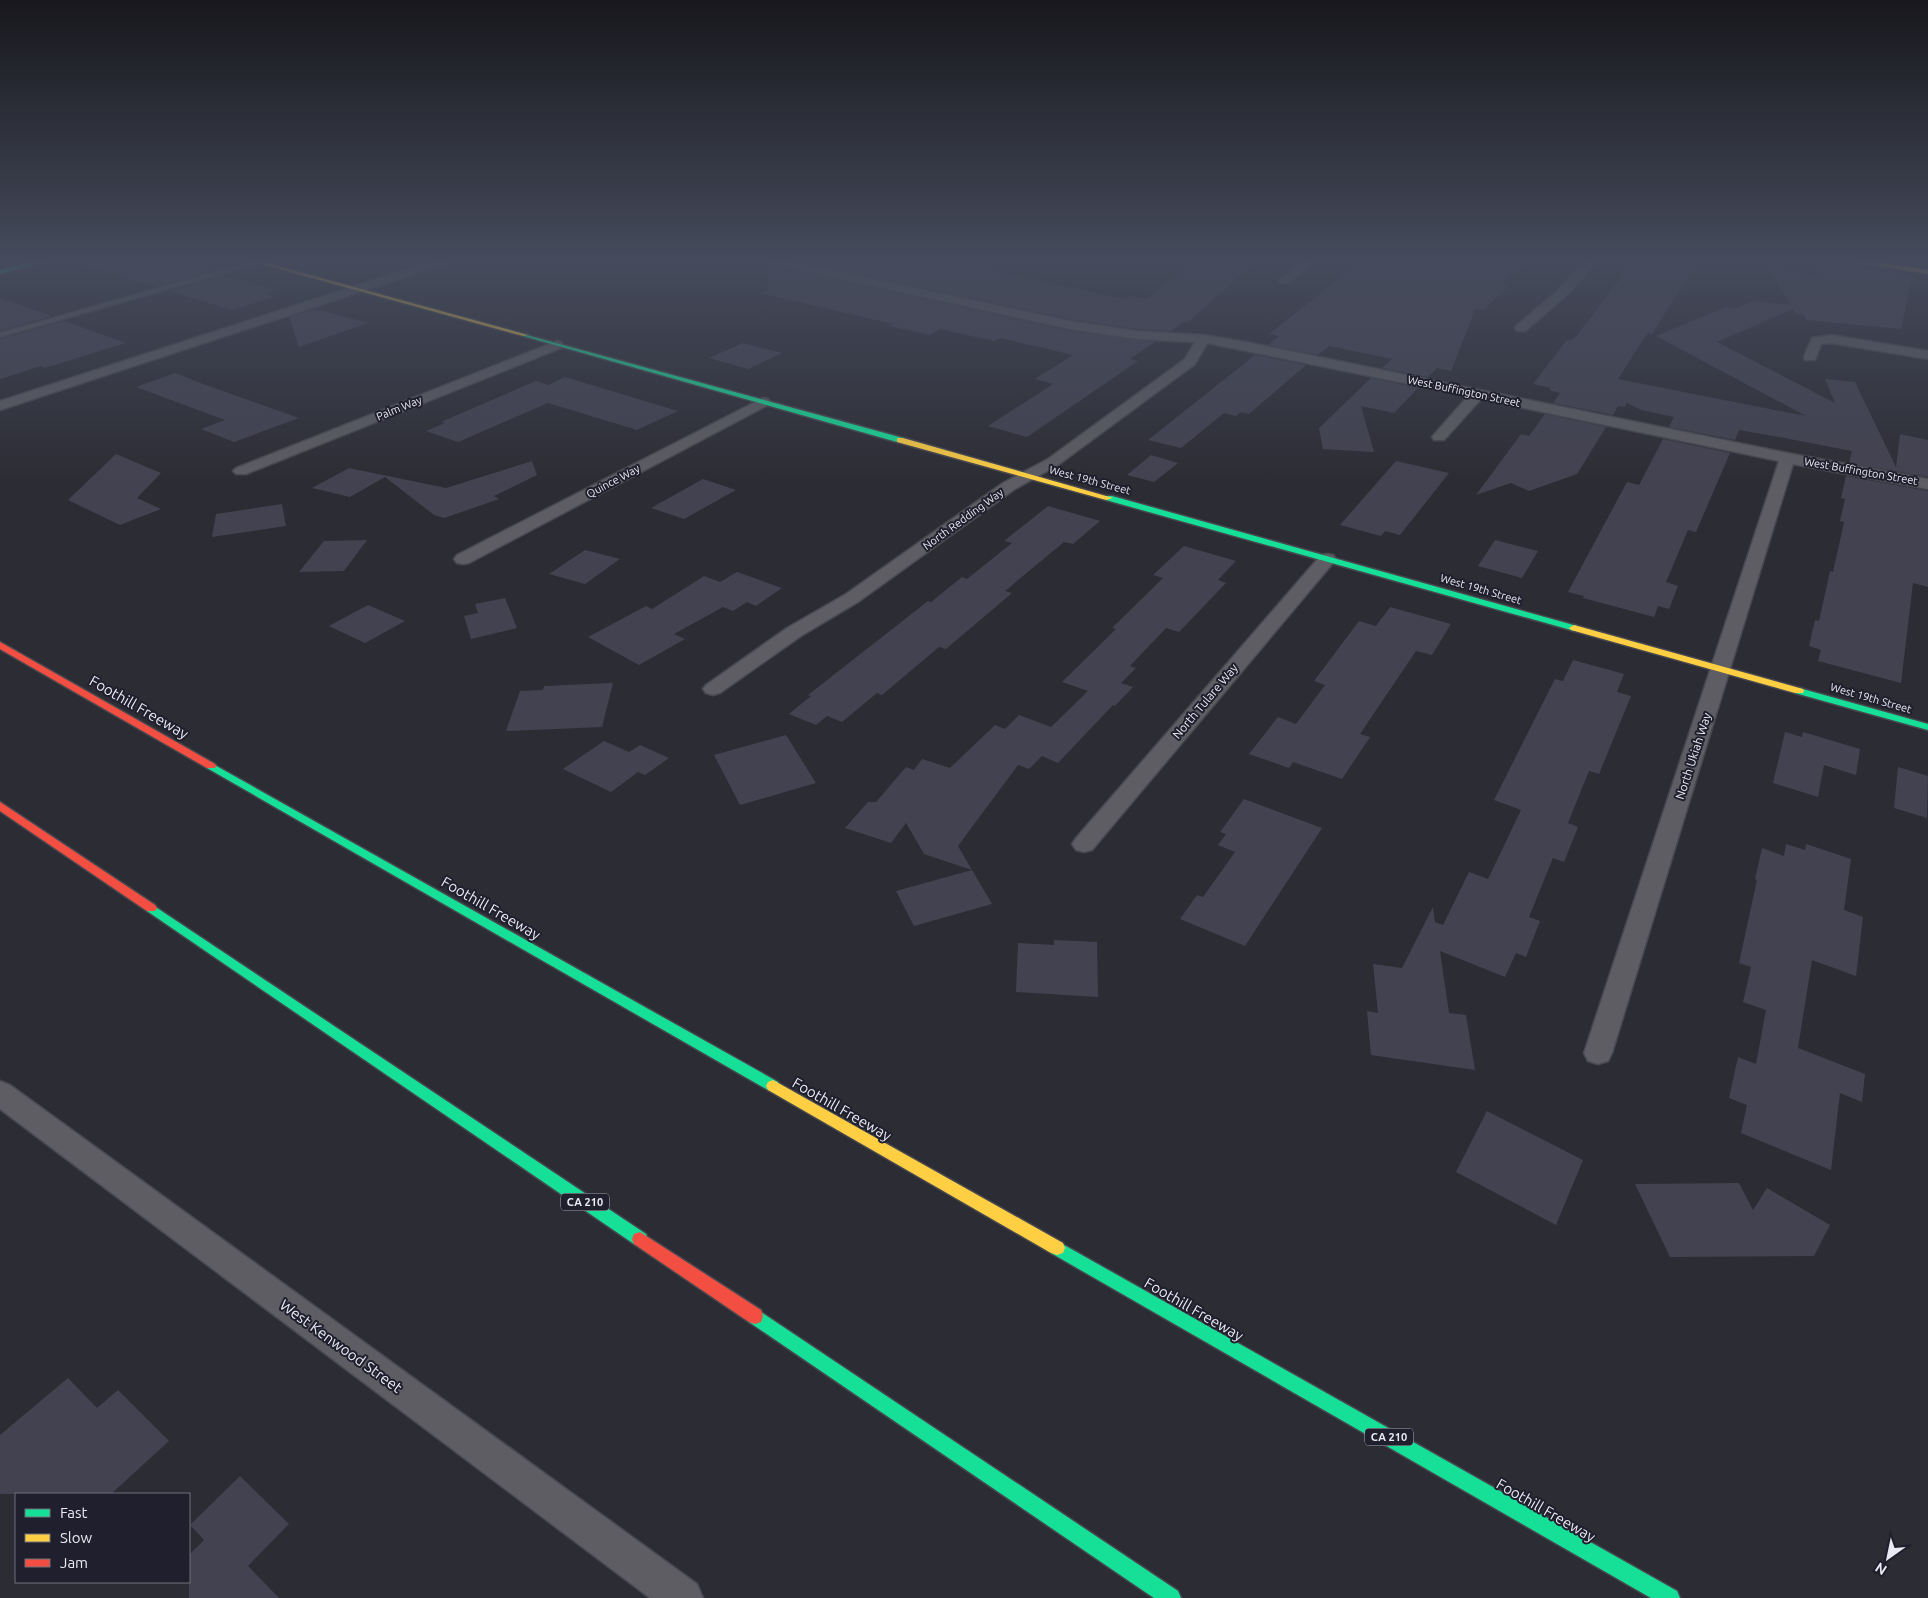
<svg xmlns="http://www.w3.org/2000/svg" width="1928" height="1598" font-family="Ubuntu,sans-serif">
	<style>
		.building { fill: #434250 }
		.lines { fill: none; stroke-linecap: round; stroke-linejoin: round }
		.lane-casing { stroke: #47484f; stroke-width: 3 }
		.street-casing { stroke: #47484f; stroke-width: 3 }
		.fast-casing { stroke: #47484f; stroke-width: 3 }
		.slow-casing { stroke: #47484f; stroke-width: 3 }
		.jam-casing { stroke: #47484f; stroke-width: 3 }
		.lane { fill: #5d5d63; fill-rule: evenodd }
		.street { fill: #5d5d63; fill-rule: evenodd }
		.fast { fill: #16e098; fill-rule: evenodd }
		.slow { fill: #ffcf43; fill-rule: evenodd }
		.jam { fill: #f24e42; fill-rule: evenodd }
		.labels { text-anchor: middle; dominant-baseline: central; stroke-width: 4; stroke-linejoin: round; paint-order: stroke }
		.far-street-label { font-size: 11px; fill: #e9eaf4; stroke: #1f1f2d }
		.shield { fill: #1f1f2d; stroke: #acadb8; stroke-width: 1 }
		.shield-label { font-size: 11px; font-weight: bold; fill: #e9eaf4 }
		.street-label { font-size: 12px; fill: #e9eaf4; stroke: #1f1f2d }
		.near-street-label { font-size: 15px; fill: #e9eaf4; stroke: #1f1f2d }
	</style>
	<rect width="100%" height="100%" fill="#2c2c34"/>
	<g class="building">
		<path d="M85,259H169L211,271L156,287L84,265Z"/>
		<path d="M787,259H936L1124,299L1130,296L1147,299L1169,281L1205,259H1258L1187,323L1184,322L1171,331L1137,329L1070,319Z"/>
		<path d="M1364,259H1527L1502,284L1509,285L1484,310L1476,308L1451,371L1437,368L1428,377L1382,368L1392,359L1329,346L1318,355L1268,345L1279,336L1269,334Z"/>
		<path d="M1635,259H1665L1696,264L1652,334L1648,332L1618,379L1806,416L1656,336L1726,307L1735,309L1754,301L1791,305L1769,268L1821,276L1822,259H1831L1840,265L1912,276L1901,329L1806,320L1804,315L1796,314L1793,309L1717,342L1835,403L1825,379L1855,382L1896,467L1900,434L1928,440V477L1849,463L1852,451L1779,437L1739,430L1735,440L1669,427L1674,417L1641,410L1627,403L1625,407L1618,406L1613,415L1553,403L1560,393L1549,390L1551,388L1533,384L1566,341L1574,339Z"/>
		<path d="M769,265L1070,331L1155,342L1130,359L1138,361L1027,437L988,426L1053,384L1035,379L1073,355L1000,338L994,341L940,329L930,335L890,326L893,324L761,293L769,290L767,289Z"/>
		<path d="M224,275L275,290L264,294L274,297L232,310L169,291Z"/>
		<path d="M0,298L52,316L0,331Z"/>
		<path d="M315,309L368,323L299,347L289,317Z"/>
		<path d="M64,321L126,343L45,368L41,366L0,379V339Z"/>
		<path d="M743,343L782,353L748,369L709,358Z"/>
		<path d="M1255,355L1306,365L1249,414L1241,412L1236,416L1224,413L1181,448L1148,440Z"/>
		<path d="M175,373L203,384L299,418L234,442L201,429L225,420L136,387Z"/>
		<path d="M565,377L678,411L637,430L548,403L458,442L426,431L445,423L441,422L536,381L548,385Z"/>
		<path d="M1371,378L1418,388L1394,413L1361,406L1374,452L1323,449L1319,428Z"/>
		<path d="M1545,414L1606,427L1577,474L1529,491L1511,483L1476,495L1521,434L1529,436Z"/>
		<path d="M1663,439L1730,453L1696,532L1688,530L1666,582L1678,586L1669,609L1658,606L1654,617L1583,598L1584,596L1568,592L1627,482L1639,485Z"/>
		<path d="M116,454L161,473L137,498L161,509L120,525L68,500Z"/>
		<path d="M1151,455L1178,463L1154,482L1127,475Z"/>
		<path d="M532,461L537,475L494,496L499,499L444,518L434,515L385,477L350,497L312,488L349,468L446,488Z"/>
		<path d="M1396,461L1449,473L1400,535L1385,531L1381,536L1340,525Z"/>
		<path d="M1846,476L1928,491V587L1913,583L1901,683L1818,661L1821,650L1809,646L1815,620L1819,621L1830,571L1833,572L1844,522L1840,521L1845,499L1841,498Z"/>
		<path d="M703,479L736,490L684,519L651,508Z"/>
		<path d="M282,504L286,526L212,537L216,514Z"/>
		<path d="M1048,506L1100,521L1073,544L1064,542L1005,591L1012,593L946,649L939,647L882,695L877,693L842,722L827,716L816,725L789,714L811,696L808,695L928,601L931,602L962,577L967,579L1012,543L1004,541Z"/>
		<path d="M367,540L344,571L299,572L324,541Z"/>
		<path d="M1495,540L1538,551L1522,578L1478,566Z"/>
		<path d="M1184,546L1236,561L1218,580L1226,583L1179,632L1166,628L1130,666L1136,668L1121,683L1133,687L1115,706L1113,705L1058,763L1042,756L1029,769L1018,765L958,846L972,870L924,854L906,823L891,843L845,828L868,802H876L906,767L914,770L922,759L950,768L995,725L1005,729L1019,715L1051,727L1088,691L1062,682L1116,629L1112,628L1163,578L1153,575Z"/>
		<path d="M585,550L620,559L585,584L549,574Z"/>
		<path d="M737,572L782,588L756,606L747,602L733,611L723,607L674,634L685,639L639,665L588,637L646,606L652,609L704,576L720,582Z"/>
		<path d="M505,598L517,628L471,639L464,616L478,613L475,604Z"/>
		<path d="M368,605L405,621L365,643L329,626Z"/>
		<path d="M1390,607L1451,624L1432,655L1416,651L1360,734L1370,737L1342,779L1293,762L1289,768L1249,754L1278,717L1296,724L1325,685L1314,681L1359,621L1376,626Z"/>
		<path d="M1573,660L1624,674L1617,692L1631,696L1599,774L1589,771L1568,823L1578,827L1564,862L1553,858L1529,917L1540,921L1526,957L1516,953L1505,977L1440,951L1449,1013L1466,1015L1475,1070L1371,1055L1367,1011L1378,1013L1373,964L1402,968L1433,907L1435,922L1443,925L1469,872L1488,879L1521,810L1494,800L1555,679L1563,681Z"/>
		<path d="M613,683L602,727L506,731L520,691L543,690L544,686Z"/>
		<path d="M1785,732L1802,737L1803,732L1860,749L1856,775L1824,765L1818,797L1773,783Z"/>
		<path d="M786,735L816,783L740,805L714,755Z"/>
		<path d="M604,741L629,752L640,745L669,758L645,775L638,772L611,792L563,769Z"/>
		<path d="M1898,767L1928,776L1927,818L1894,808Z"/>
		<path d="M1244,799L1322,828L1245,946L1180,919L1197,895L1203,897L1235,852L1218,845L1226,834L1220,832Z"/>
		<path d="M1786,844L1805,850L1806,844L1851,859L1844,910L1863,917L1856,976L1812,960L1798,1048L1865,1074L1862,1102L1840,1093L1831,1170L1741,1133L1747,1105L1729,1098L1738,1057L1756,1064L1766,1010L1743,1002L1751,967L1739,963L1757,880L1755,879L1762,848L1784,856Z"/>
		<path d="M972,870L992,904L914,926L896,891Z"/>
		<path d="M1054,940L1097,942L1098,997L1016,992L1018,943L1054,945Z"/>
		<path d="M1487,1111L1583,1160L1556,1225L1456,1172Z"/>
		<path d="M1739,1183L1753,1210L1767,1188L1830,1225L1814,1256L1670,1257L1635,1184Z"/>
		<path d="M68,1378L97,1408L118,1390L169,1441L111,1494H0V1435Z"/>
		<path d="M240,1476L289,1524L248,1566L279,1598H189V1555L204,1540L190,1525Z"/>
	</g>
	<g class="lines">
		<defs>
			<path id="lane" d="M257,260L259,263L0,337V333Z"/>
			<g id="street">
				<path d="M439,259H455L454,261L0,410V401Z"/>
				<path d="M759,259H779L1070,321L1137,331L1203,335L1246,342L1787,453L1928,479V489L1793,464L1612,1053L1608,1061L1598,1064L1588,1061L1584,1053L1779,461L1481,399L1444,440H1434L1432,437L1468,396L1207,343L1195,364L1058,465L1015,489L858,602L801,636L720,693L713,695L706,693L703,689L706,685L787,628L846,594L1003,483L1048,459L1185,359L1195,342L1137,339L1070,329L764,262Z"/>
				<path d="M1303,259H1314L1289,283H1281L1279,281L1281,279Z"/>
				<path d="M1587,259H1598C1578,287 1551,309 1525,331H1517L1515,328L1517,325L1555,293Z"/>
				<path d="M1831,335L1928,351V359L1831,343L1821,344L1815,360H1805L1804,357L1812,338Z"/>
				<path d="M557,341L561,342L563,345L561,348L246,474H236L233,471L236,468Z"/>
				<path d="M763,398L768,399L770,402L768,405L469,563L463,564L457,563L454,559L457,555Z"/>
				<path d="M1327,554L1333,555L1336,559L1333,563L1092,850L1084,852L1076,850L1072,844L1076,838L1321,555Z"/>
				<path d="M0,1081L10,1085L697,1584L703,1598H650L0,1109Z"/>
			</g>
			<g id="fast">
				<path d="M45,259H54L0,274V270Z"/>
				<path d="M523,334L903,438L904,440L897,442L523,336Z"/>
				<path d="M1106,496H1112L1577,626L1579,628L1574,631L1571,630L1106,500Z"/>
				<path d="M1799,688L1928,724V730L1795,693L1794,691Z"/>
				<path d="M211,763L778,1082L780,1086L778,1090L773,1092L768,1090L207,768L206,766Z"/>
				<path d="M151,904L646,1234L648,1239L646,1244L640,1246L634,1244L147,911L145,908L147,905Z"/>
				<path d="M1057,1241L1677,1591L1680,1598H1651L1051,1253L1049,1248L1051,1243Z"/>
				<path d="M755,1308L1178,1591L1181,1598H1154L749,1322L747,1316L749,1310Z"/>
			</g>
			<g id="slow">
				<path d="M243,259H252L528,335L523,336Z"/>
				<path d="M1837,259H1850L1928,270V274Z"/>
				<path d="M897,438H903L1113,498L1106,500L897,442Z"/>
				<path d="M1574,625L1803,689L1804,691L1803,693H1795L1571,630L1569,628Z"/>
				<path d="M773,1080L1063,1243L1065,1248L1063,1253L1057,1255L1051,1253L768,1090L766,1086L768,1082Z"/>
			</g>
			<g id="jam">
				<path d="M0,642L215,764L216,766L215,768H207L0,649Z"/>
				<path d="M0,802L155,905L157,908L155,911H147L0,811Z"/>
				<path d="M640,1232L761,1310L763,1316L761,1322L755,1324L749,1322L634,1244L632,1239L634,1234Z"/>
			</g>
		</defs>
		<use href="#lane" class="lane-casing"/>
		<use href="#street" class="street-casing"/>
		<use href="#fast" class="fast-casing"/>
		<use href="#slow" class="slow-casing"/>
		<use href="#jam" class="jam-casing"/>
		<use href="#lane" class="lane"/>
		<use href="#street" class="street"/>
		<use href="#fast" class="fast"/>
		<use href="#slow" class="slow"/>
		<use href="#jam" class="jam"/>
	</g>
	<linearGradient id="sky" x2="0" y2="1"><stop stop-color="#18181d"/><stop offset="0.54" stop-color="#454b5c"/><stop offset="1" stop-color="#454b5c" stop-opacity="0"/></linearGradient>
	<rect width="1928" height="483" fill="url(#sky)"/>
	<g class="labels">
		<g class="far-street-label">
			<text transform="translate(1464 391) rotate(12)">West Buffington Street</text>
			<text transform="translate(399 408) rotate(-22)">Palm Way</text>
			<text transform="translate(1861 471) rotate(10)">West Buffington Street</text>
			<text transform="translate(1090 480) rotate(15)">West 19th Street</text>
			<text transform="translate(613 481) rotate(-28)">Quince Way</text>
			<text transform="translate(963 519) rotate(-36)">North Redding Way</text>
			<text transform="translate(1481 589) rotate(16)">West 19th Street</text>
			<text transform="translate(1871 698) rotate(16)">West 19th Street</text>
		</g>
		<g class="shield">
			<rect x="561" y="1193.5" width="48" height="17" rx="4"/>
			<rect x="1365" y="1428.5" width="48" height="17" rx="4"/>
		</g>
		<g class="shield-label">
			<text x="585" y="1202">CA 210</text>
			<text x="1389" y="1437">CA 210</text>
		</g>
		<g class="street-label">
			<text transform="translate(1205 701) rotate(-50)">North Tulare Way</text>
			<text transform="translate(1693 756) rotate(-72)">North Ukiah Way</text>
		</g>
		<g class="near-street-label">
			<text transform="translate(139 707) rotate(30)">Foothill Freeway</text>
			<text transform="translate(491 908) rotate(30)">Foothill Freeway</text>
			<text transform="translate(842 1109) rotate(30)">Foothill Freeway</text>
			<text transform="translate(1194 1309) rotate(30)">Foothill Freeway</text>
			<text transform="translate(341 1346) rotate(36)">West Kenwood Street</text>
			<text transform="translate(1546 1510) rotate(30)">Foothill Freeway</text>
		</g>
	</g>
	<rect x="15" y="1493" width="175" height="90" fill="#1f1f2d" stroke="#70707d"/>
	<rect x="25" y="1509" width="25" height="8" fill="#16e098" stroke="#70707d"/>
	<text x="60" y="1518" font-size="15" fill="#e9eaf4">Fast</text>
	<rect x="25" y="1534" width="25" height="8" fill="#ffcf43" stroke="#70707d"/>
	<text x="60" y="1543" font-size="15" fill="#e9eaf4">Slow</text>
	<rect x="25" y="1559" width="25" height="8" fill="#f24e42" stroke="#70707d"/>
	<text x="60" y="1568" font-size="15" fill="#e9eaf4">Jam</text>
	<g transform="translate(1888 1558) rotate(213)" stroke="#1f1f2d" stroke-width="4" paint-order="stroke">
	<path d="M0-4L9 19L0 12L-9 19Z" fill="#e9eaf4"/>
	<text y="-8" font-size="14" font-weight="bold" text-anchor="middle" fill="#e9eaf4">N</text>
	</g>
</svg>
